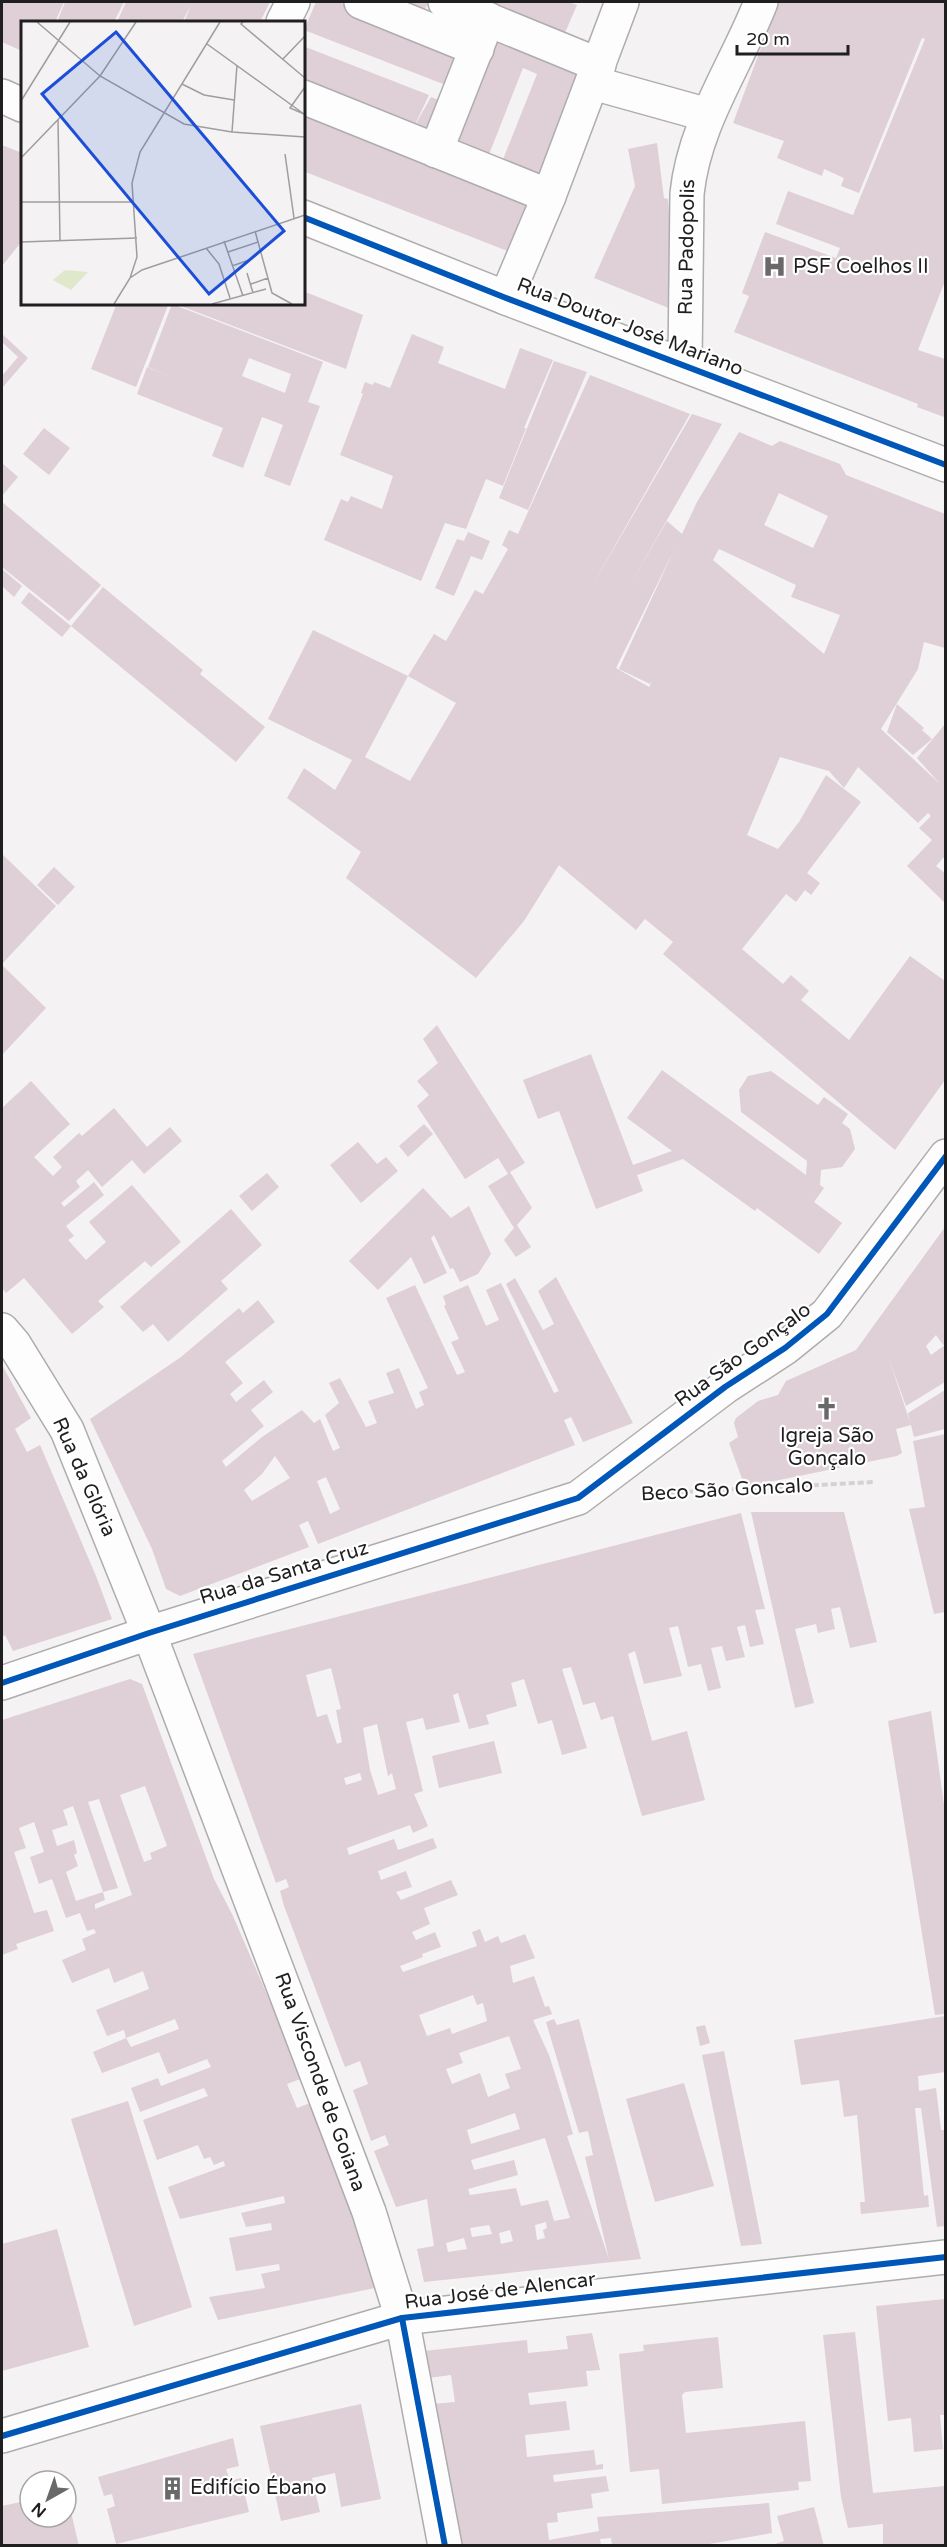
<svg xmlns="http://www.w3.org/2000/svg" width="947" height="2547" font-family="'Varela Round',sans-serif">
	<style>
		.building { fill: #dfcfd7; fill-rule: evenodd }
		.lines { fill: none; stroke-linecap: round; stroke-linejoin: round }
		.minor-casing { stroke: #aeacad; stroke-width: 36 }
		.path { stroke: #d4d3d4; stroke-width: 4; stroke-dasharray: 6 3; stroke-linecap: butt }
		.minor { stroke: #fdfdfd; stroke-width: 33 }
		.cycleway-casing { stroke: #fff; stroke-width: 10 }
		.cycleway { stroke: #0057b8; stroke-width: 6 }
		.labels { text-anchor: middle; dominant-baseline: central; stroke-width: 4.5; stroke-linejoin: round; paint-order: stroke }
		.street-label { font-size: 20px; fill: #201f20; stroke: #fff }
		.poi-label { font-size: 20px; fill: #201f20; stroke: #fff; text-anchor: start }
		.inset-road { fill: none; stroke: #9f9e9f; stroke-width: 1.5 }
		.view { fill: #1d4ed8; fill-opacity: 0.15; stroke: #1d4ed8; stroke-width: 3 }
		.inset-edge { fill: none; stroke: #201f20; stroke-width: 3 }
	</style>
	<rect width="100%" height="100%" fill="#f4f2f3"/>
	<g class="building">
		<path d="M2,2H64L55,22H22V51L2,42Z"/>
		<path d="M65,2H124L114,22H57Z"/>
		<path d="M126,2H270L260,22H184L191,5L182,22H117Z"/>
		<path d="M316,2H339L469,52L456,89L304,30Z"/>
		<path d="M383,2H428L422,17Z"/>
		<path d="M459,2H569L577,5L561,42Z"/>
		<path d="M778,2H945V281L918,350L945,359L944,417L917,407L918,404L734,332L749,296L742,293L765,232L836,258L840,248L776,224L788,191L853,215L925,39L922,38L859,193L841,186L844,178L824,169L822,176L777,158L784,141L733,123Z"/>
		<path d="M496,32L583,67L538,181L500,167L537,74L523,68L486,162L449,147Z"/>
		<path d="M303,46L429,95L411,133L303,90Z"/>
		<path d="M431,97L449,104L435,141L413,129Z"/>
		<path d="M303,108L537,199L515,254L303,171Z"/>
		<path d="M657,143L664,198L668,199L676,311L594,278L635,186L628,149Z"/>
		<path d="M2,145L22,153V241L2,266Z"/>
		<path d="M303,291L363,315L346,369L173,303H303Z"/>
		<path d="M117,303H169L136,387L91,369Z"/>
		<path d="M172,304L323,362L308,402L320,406L290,486L264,476L283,425L262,417L243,468L212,456L223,428L137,394L147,367L172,377L148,367ZM249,358L291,374L285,393L242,376Z"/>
		<path d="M2,334L28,358L2,388V376L18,357L2,342Z"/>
		<path d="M412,334L444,347L438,363L505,389L520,348L553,360L524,428H526L503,486L486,479L466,529L445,523L421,581L324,540L341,499L348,502L351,496L382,509L393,476L340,455L363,394L361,393L365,382L373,385L374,382L390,388Z"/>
		<path d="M554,361L587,372L528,510L499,498Z"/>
		<path d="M590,375L690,414L589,591L692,414L722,424L628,588L667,521L682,534L697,502L739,432L772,446L780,441L840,464L846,475L945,514V648L924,642L918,669L881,729L940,784L917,758L945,724V856L936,866L945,873V903L907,866L932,840L919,828L931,816L928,813L918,823L858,767L844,788L829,771L780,757L747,835L778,849L799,822L826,775L861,802L807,873L820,883L811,895L805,890L796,902L786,894L742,949L783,984L791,975L809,991L801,1000L849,1040L910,956L945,981V1080L895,1150L663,954L673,942L645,919L636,930L559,865L524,921L476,978L346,878L361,852L287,798L304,768L335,790L352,760L268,719L313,630L408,676L434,634L446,641L475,590L483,594L508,549L502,545L509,530L518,534ZM779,493L828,516L813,548L764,525ZM675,548L619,669L650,684L653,679L649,687L616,668ZM719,549L796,585L791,597L840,615L824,654L713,560ZM408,676L456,703L410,781L365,757Z"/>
		<path d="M44,428L70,448L49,475L23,454Z"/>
		<path d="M2,463L18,477L2,496Z"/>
		<path d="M2,502L101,585L69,621L2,567Z"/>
		<path d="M468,532L490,541L482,560L471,556L454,596L435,588L457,539L464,541Z"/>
		<path d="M2,569L22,586L14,597L2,586Z"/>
		<path d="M103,587L203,670L200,674L265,727L236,762L71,626L62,637L21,603L29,592L71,626Z"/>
		<path d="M897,704L924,728L922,730L932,739L913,755L887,732Z"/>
		<path d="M2,854L56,906L2,964Z"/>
		<path d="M54,867L75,887L58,905L37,885Z"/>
		<path d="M2,965L46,1008L2,1055Z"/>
		<path d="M437,1025L525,1163L510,1172L532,1208L517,1225L531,1247L516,1257L504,1240L514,1228L488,1186L508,1174L498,1158L465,1179L417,1106L429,1095L417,1081L438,1063L423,1039Z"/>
		<path d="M591,1054L633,1165L672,1151L627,1118L662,1070L806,1175L807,1161L741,1112L739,1090L748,1076L771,1071L818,1105L824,1097L848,1114L842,1123L850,1129L855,1149L842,1167L821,1170L820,1185L824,1188L814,1202L842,1223L819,1254L757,1208L755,1211L683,1159L637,1175L643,1191L596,1209L559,1111L538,1119L523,1080Z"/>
		<path d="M31,1081L70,1124L34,1157L53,1176L62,1167L53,1157L79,1133L82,1136L114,1108L147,1147L170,1127L182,1141L144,1174L132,1160L102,1187L88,1170L76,1181L80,1187L61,1203L64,1207L94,1182L104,1195L66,1226L74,1236L68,1240L86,1260L106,1242L89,1222L132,1185L181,1242L151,1267L145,1261L98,1301L104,1307L72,1334L24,1278L6,1293L2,1288V1108Z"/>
		<path d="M424,1124L433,1134L408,1157L399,1146Z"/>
		<path d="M358,1142L377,1164L386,1157L398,1171L361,1203L330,1165Z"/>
		<path d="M267,1173L279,1187L252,1211L239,1196Z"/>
		<path d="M423,1188L451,1218L469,1206L491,1254L478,1274L460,1282L453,1268L450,1269L434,1235L431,1238L447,1273L424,1284L411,1257L378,1290L349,1261Z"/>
		<path d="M231,1209L262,1245L221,1281L228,1289L168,1342L153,1324L143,1332L120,1307Z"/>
		<path d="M945,1227V1344L943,1345L936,1335L926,1346L931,1355L945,1345V1382L906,1406L889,1359L910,1422L908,1413L945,1390V1429L914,1437L911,1425L896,1429L902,1453L897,1456L745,1487L729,1443L738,1437L734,1423L736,1418L758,1401L778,1395L786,1381L856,1350Z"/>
		<path d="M556,1277L633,1423L583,1442L571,1417L564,1420L575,1445L318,1544L308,1521L299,1525L309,1547L180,1596L166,1589L152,1549L90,1419L181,1357L239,1308L243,1313L258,1300L275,1322L225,1362L243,1383L230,1394L236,1402L264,1380L273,1392L251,1410L264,1426L222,1461L226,1467L262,1437L302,1410L314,1423L320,1419L333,1451L340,1448L325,1415L339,1403L329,1383L340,1378L366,1427L377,1423L368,1401L394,1393L386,1373L399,1368L416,1409L424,1405L419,1392L428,1388L386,1298L415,1285L457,1375L465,1372L451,1342L459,1339L444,1306L446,1305L443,1296L468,1285L486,1326L499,1320L486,1290L501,1283L554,1393L559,1391L506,1284L515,1278L543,1330L554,1324L538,1291ZM275,1456L290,1478L252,1501L244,1490L262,1474ZM326,1477L340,1509L330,1514L317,1481Z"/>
		<path d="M2,1365L31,1418L15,1429L27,1452L40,1445L96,1576L112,1619L13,1651L5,1635L2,1637Z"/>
		<path d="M945,1434V1612L934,1614L909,1509L925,1507L913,1441Z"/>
		<path d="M751,1512H844L877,1642L850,1648L840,1607L831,1609L835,1629L818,1633L816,1624L795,1629L814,1703L795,1708Z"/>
		<path d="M741,1513L765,1609L755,1610L764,1644L750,1647L745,1625L737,1627L745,1657L726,1661L722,1646L711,1648L721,1688L708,1691L701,1664L688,1667L678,1626L669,1628L682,1676L644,1684L635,1651L628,1654L652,1741L687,1731L705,1800L642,1816L613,1716L601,1720L595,1702L583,1705L571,1667L562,1669L587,1748L562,1755L552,1720L538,1724L524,1679L511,1683L517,1706L486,1715L489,1724L469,1729L458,1693L453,1695L460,1722L426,1730L423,1718L406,1722L423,1791L414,1794L428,1826L413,1833L410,1825L347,1848L349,1855L394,1839L398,1850L433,1838L437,1848L378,1871L381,1880L406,1871L412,1887L396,1892L401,1900L451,1880L458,1895L424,1908L430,1924L412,1932L416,1940L435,1932L441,1947L422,1954L423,1957L400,1966L403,1972L477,1946L472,1932L480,1929L485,1942L498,1936L501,1943L525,1934L535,1958L510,1966L513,1983L534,1976L545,2007L549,2006L552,2014L533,2020L549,2055L561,2093L573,2134L567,2136L609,2259L585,2157L593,2155L588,2131L579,2133L546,2022L554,2019L557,2025L579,2019L641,2259L424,2282L417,2249L434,2246L427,2199L396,2207L374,2151L389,2145L385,2135L371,2141L353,2090L368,2084L360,2061L345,2067L284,1906L280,1891L289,1887L286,1879L276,1883L193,1654ZM331,1668L341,1709L336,1710L342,1742L337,1744L327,1714L317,1717L306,1675ZM377,1724L388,1776L392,1773L396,1789L378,1795L370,1770L363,1728ZM360,1773L362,1780L346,1785L344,1778ZM473,1995L477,2005L483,2003L487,2021L452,2034L450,2028L427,2036L419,2015ZM509,2036L521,2069L505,2074L510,2088L488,2097L480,2073L452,2084L446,2069L463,2063L459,2053ZM515,2113L520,2129L471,2144L467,2130ZM545,2138L570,2218L554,2221L548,2200L521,2206L516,2188L470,2195L468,2189L518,2175L514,2160L474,2170L471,2160ZM546,2222L547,2228L543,2230L545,2238L537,2240L535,2225ZM489,2225L492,2234L472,2237L470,2228ZM510,2230L513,2241L501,2244L499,2233ZM464,2238L467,2249L448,2252L446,2243Z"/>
		<path d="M130,1679L142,1684L214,1879L233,1916L303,2078L287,2084L297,2108L313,2102L366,2231L375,2288L218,2320L209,2297L265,2288L261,2274L280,2270L279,2264L236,2271L229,2238L272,2230L271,2223L246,2227L241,2213L285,2203L284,2196L180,2219L168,2187L225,2166L224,2161L214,2165L210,2157L204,2159L198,2145L157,2160L143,2120L208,2096L204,2088L140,2112L131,2088L158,2078L161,2086L211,2067L207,2059L168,2074L159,2052L102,2073L93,2052L126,2038L124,2030L107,2036L96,2010L149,1989L143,1971L114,1983L109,1968L72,1983L62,1960L86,1950L82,1939L96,1933L94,1929L87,1931L80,1913L66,1918L52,1879L39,1884L30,1857L44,1852L34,1822L19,1828L26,1848L14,1852L34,1913L47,1910L54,1931L16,1944L18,1949L2,1955V1720ZM145,1786L167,1846L150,1853L152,1859L144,1862L120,1795ZM99,1799L132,1895L95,1909V1904L105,1900L103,1892L76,1901L66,1872L78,1866L74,1855L77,1853L74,1840L57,1846L52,1830L68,1825L63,1810L73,1806L103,1892L118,1888L88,1802ZM175,2019L179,2029L131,2047L126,2038Z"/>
		<path d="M931,1711L945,1812V2014L935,2015L888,1721Z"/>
		<path d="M494,1741L502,1773L439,1788L432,1756Z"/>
		<path d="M945,2016V2072L918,2076L919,2091L936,2088L941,2130H945V2226L937,2227L921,2108H915L924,2196L928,2195L929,2207L861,2214L860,2202H865L857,2115L844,2117L839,2080L801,2085L794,2040Z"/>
		<path d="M705,2025L710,2043L700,2046L696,2027Z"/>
		<path d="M724,2051L762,2244L741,2246L702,2055Z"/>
		<path d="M684,2083L714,2186L655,2202L626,2099Z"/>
		<path d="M128,2101L192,2307L134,2326L71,2119Z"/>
		<path d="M57,2229L89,2347L2,2371V2244Z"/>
		<path d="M945,2299V2415H940L943,2449L914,2452L911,2418L888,2421L876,2306Z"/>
		<path d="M855,2332L873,2493L945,2486V2546H883V2524L848,2528L841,2497L823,2335Z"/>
		<path d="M592,2333L600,2370L586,2371L588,2386L528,2393L530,2405L566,2401L570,2430L525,2435L527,2457L594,2450L596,2465L603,2464V2469L553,2475L554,2482L606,2476L609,2491L591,2494L593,2508L557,2513L558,2522L547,2523L549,2540L599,2531L597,2517L769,2503L772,2533L698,2546H612L611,2538L600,2539L601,2546H457L432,2404L455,2402L451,2375L428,2378L424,2351L527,2340L528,2353L568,2349L566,2336Z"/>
		<path d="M718,2337L723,2388L685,2392L682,2395L686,2433L805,2421L811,2481L798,2482L799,2490L662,2504L659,2469L630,2472L619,2354L644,2351L643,2345Z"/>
		<path d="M361,2404L381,2499L341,2507L335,2473L312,2478L320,2512L281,2521L260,2426Z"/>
		<path d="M233,2438L239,2466L226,2469L230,2481L241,2478L249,2512L116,2544L107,2509L115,2506L112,2494L104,2496L98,2477Z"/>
		<path d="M66,2491L79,2546H2V2506L30,2500V2517H66Z"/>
		<path d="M814,2507L824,2546H769L784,2541L777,2516Z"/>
	</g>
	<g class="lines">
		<defs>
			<g id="minor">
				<path d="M361,2L477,49"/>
				<path d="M445,2L599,65"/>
				<path d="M283,22L293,2"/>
				<path d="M593,83L708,115"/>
				<path d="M2,96L22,105"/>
				<path d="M303,97L549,196"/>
				<path d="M436,151L488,19"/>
				<path d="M303,217L506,298L946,465"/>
				<path d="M506,298L549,196L622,2"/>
				<path d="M685,364L687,194C694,124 736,66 761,2"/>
				<path d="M2,1330L14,1344L67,1430L149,1633L369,2212L402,2318L445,2546"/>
				<path d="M2,1683L149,1633L578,1498L725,1387L785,1348L827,1314L946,1156"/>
				<path d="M2,2436L402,2318L946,2257"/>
			</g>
		</defs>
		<use href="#minor" class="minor-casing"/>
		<path class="path" d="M642,1494L875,1482"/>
		<use href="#minor" class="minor"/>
		<defs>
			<g id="cycleway">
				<path d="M303,217L506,298L946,465"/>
				<path d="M2,1683L149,1633L578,1498L725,1387L785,1348L827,1314L946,1156"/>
				<path d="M402,2318L445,2546"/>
				<path d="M2,2436L402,2318L946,2257"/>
			</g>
		</defs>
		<use href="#cycleway" class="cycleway-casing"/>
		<use href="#cycleway" class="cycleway"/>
	</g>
	<defs>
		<symbol id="hospital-bare" viewBox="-9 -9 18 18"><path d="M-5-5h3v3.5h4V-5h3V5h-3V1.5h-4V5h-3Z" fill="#6a696a" stroke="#fff" stroke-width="2.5" paint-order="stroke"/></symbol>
		<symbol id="church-bare" viewBox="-9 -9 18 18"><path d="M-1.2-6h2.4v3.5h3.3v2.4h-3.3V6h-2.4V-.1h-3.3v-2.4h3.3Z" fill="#6a696a" stroke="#fff" stroke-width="2.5" paint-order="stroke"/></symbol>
		<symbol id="building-bare" viewBox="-9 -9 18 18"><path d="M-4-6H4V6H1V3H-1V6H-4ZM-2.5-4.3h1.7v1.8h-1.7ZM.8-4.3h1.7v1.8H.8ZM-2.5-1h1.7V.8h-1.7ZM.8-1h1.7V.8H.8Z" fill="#6a696a" stroke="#fff" stroke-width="2.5" paint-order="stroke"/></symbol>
	</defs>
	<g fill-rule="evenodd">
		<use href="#hospital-bare" x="758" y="250" width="33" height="33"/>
		<use href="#church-bare" x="810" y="1392" width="33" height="33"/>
		<use href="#building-bare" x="156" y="2472" width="33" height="33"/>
	</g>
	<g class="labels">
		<g class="street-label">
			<text transform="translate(687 247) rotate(-89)">Rua Padopolis</text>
			<text transform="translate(630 327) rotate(21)">Rua Doutor José Mariano</text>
			<text transform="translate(743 1355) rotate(-36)">Rua São Gonçalo</text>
			<text transform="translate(84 1477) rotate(66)">Rua da Glória</text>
			<text transform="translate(727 1490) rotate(-3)">Beco São Goncalo</text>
			<text transform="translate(284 1573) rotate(-17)">Rua da Santa Cruz</text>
			<text transform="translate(320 2082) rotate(70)">Rua Visconde de Goiana</text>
			<text transform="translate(500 2291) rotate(-7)">Rua José de Alencar</text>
		</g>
		<g class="poi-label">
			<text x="793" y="267">PSF Coelhos II</text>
			<text x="827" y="1436" text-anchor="middle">Igreja São<tspan x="827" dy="23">Gonçalo</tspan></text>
			<text x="190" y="2488">Edifício Ébano</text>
		</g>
	</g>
	<g transform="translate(21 21)">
		<rect width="284" height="284" fill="#f4f2f3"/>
		<path d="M44,249L67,251L50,269L32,259Z" fill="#e0e8cc"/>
		<path class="inset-road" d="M16,1L79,55L163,103L211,111L284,116M222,1L220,3L284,57M186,23L283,93M262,38L284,15M161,63L183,74L213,79M0,80L49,1M283,93L269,87L284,66M37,99L39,219M211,111L216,44M264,133L273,197M0,137L79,55L115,1M0,181H112M234,210L251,272L271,283M203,220L222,275M0,221L116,217M185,227L198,243L209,277M207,231L237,221M211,245L228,239M226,252L232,272M109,257L116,236L111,162L119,131L199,1M230,263L247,257M93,283L109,257L121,249L284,194M191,283L245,268"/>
		<path class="view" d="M95,11L263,210L188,273L21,73Z"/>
		<rect width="284" height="284" class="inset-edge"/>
	</g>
	<rect width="947" height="2547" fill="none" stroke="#201f20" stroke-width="6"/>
	<g transform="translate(48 2499) rotate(220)"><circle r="28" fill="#ffffff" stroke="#a6a5a6" stroke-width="1.5"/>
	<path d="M0-4.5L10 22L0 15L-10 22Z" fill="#6a696a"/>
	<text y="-9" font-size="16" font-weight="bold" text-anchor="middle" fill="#201f20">N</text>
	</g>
	<path d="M737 45v9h111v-9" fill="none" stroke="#201f20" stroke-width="3"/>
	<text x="746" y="45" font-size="18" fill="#201f20" stroke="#ffffff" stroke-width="4.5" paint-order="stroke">20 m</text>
</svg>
